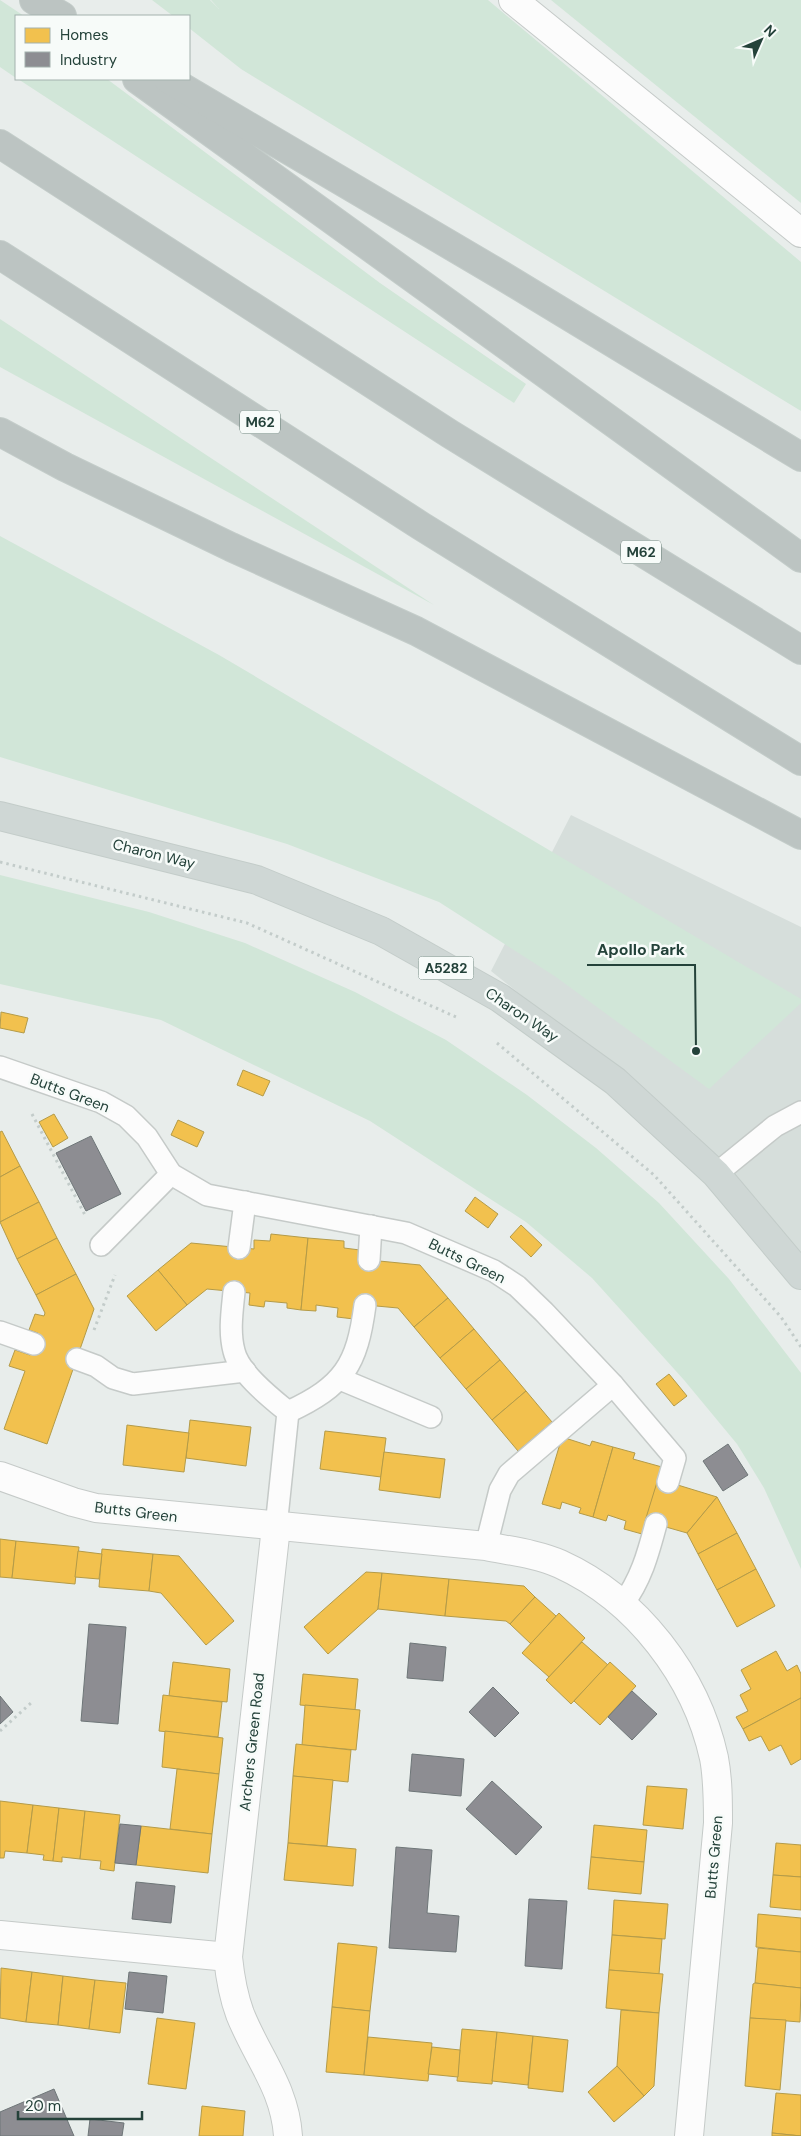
<svg xmlns="http://www.w3.org/2000/svg" width="801" height="2136" font-family="'DM Sans',sans-serif">
	<style>
		.built { fill: #d6dedb }
		.green { fill: #d1e6d8 }
		.homes { fill: #f2c14e; stroke: #b49b48 }
		.industry { fill: #8d8d92; stroke: #6e7678 }
		.lines { fill: none; stroke-linecap: round; stroke-linejoin: round }
		.service-casing { stroke: #c5cac8; stroke-width: 24 }
		.minor-casing { stroke: #c5cac8; stroke-width: 30 }
		.primary-casing { stroke: #c3ccc9; stroke-width: 30 }
		.motorway-casing { stroke: #c3ccc9; stroke-width: 30 }
		.path { stroke: #c3ccca; stroke-width: 3; stroke-dasharray: 2.5 4; stroke-linecap: butt }
		.service { stroke: #fcfcfc; stroke-width: 21 }
		.minor { stroke: #fcfcfc; stroke-width: 28 }
		.primary { stroke: #cfd7d5; stroke-width: 28 }
		.motorway { stroke: #bcc4c2; stroke-width: 28 }
		.labels { text-anchor: middle; dominant-baseline: central; stroke-width: 5; stroke-linejoin: round; paint-order: stroke }
		.shield { fill: #f7fbf9; stroke: #637a73; stroke-width: 1 }
		.shield-label { font-size: 14px; font-weight: bold; fill: #24423a }
		.street-label { font-size: 15px; fill: #24423a; stroke: #f7fbf9 }
		.leader { fill: none; stroke: #24423a; stroke-width: 2 }
		.callout-dot { fill: #24423a; stroke: #f7fbf9; stroke-width: 2 }
		.callout-label { font-size: 16px; text-anchor: middle; font-weight: bold; fill: #24423a; stroke: #f7fbf9; stroke-width: 5; stroke-linejoin: round; paint-order: stroke }
	</style>
	<rect width="100%" height="100%" fill="#e8edeb"/>
	<path class="built" d="M571,815L801,927V1265L693,1132L491,971Z"/>
	<g class="green">
		<path d="M0,0L24,16H16V78L0,67Z"/>
		<path d="M152,0H210L219,9L211,0H488L801,262V411L241,69L189,28V16H173Z"/>
		<path d="M551,0H801V203Z"/>
		<path d="M18,79H107L380,283L526,384L514,403Z"/>
		<path d="M0,319L434,605L0,367Z"/>
		<path d="M0,536L219,655L801,999V1003L709,1089L556,977L439,902L287,844L0,757Z"/>
		<path d="M0,875L149,912L245,943L355,992L446,1040L527,1095L596,1148L659,1203L729,1279L801,1373V1569L764,1488L737,1444L684,1380L592,1278L526,1222L370,1121L161,1020L0,984Z"/>
	</g>
	<g class="homes">
		<path d="M1,1012L28,1018L24,1033L0,1028Z"/>
		<path d="M243,1070L270,1081L263,1096L237,1085Z"/>
		<path d="M54,1114L68,1138L53,1147L39,1122Z"/>
		<path d="M178,1120L204,1132L197,1147L171,1135Z"/>
		<path d="M2,1131L20,1166L0,1177V1132Z"/>
		<path d="M20,1166L39,1202L0,1222V1177Z"/>
		<path d="M475,1197L498,1214L488,1228L465,1211Z"/>
		<path d="M39,1202L57,1238L17,1259L0,1222Z"/>
		<path d="M521,1225L542,1245L531,1257L510,1237Z"/>
		<path d="M271,1234L308,1238L301,1310L287,1308V1303L265,1301L264,1307L249,1305L250,1293L207,1289L187,1305L158,1270L191,1243L254,1249V1240L270,1241Z"/>
		<path d="M57,1238L76,1274L36,1295L17,1259Z"/>
		<path d="M308,1238L344,1241V1248L360,1250L369,1260L420,1265L448,1298L414,1327L398,1308L355,1304L354,1319L337,1317L338,1308L316,1305V1311L301,1310Z"/>
		<path d="M158,1270L187,1305L156,1331L127,1296Z"/>
		<path d="M76,1274L94,1309L47,1444L4,1429L25,1371L9,1366L15,1350L30,1355L38,1333L29,1330L35,1314L44,1316L45,1313L36,1295Z"/>
		<path d="M448,1298L474,1329L440,1358L414,1327Z"/>
		<path d="M474,1329L500,1360L466,1389L440,1358Z"/>
		<path d="M500,1360L526,1391L492,1420L466,1389Z"/>
		<path d="M669,1374L687,1396L674,1406L656,1384Z"/>
		<path d="M526,1391L552,1422L518,1451L492,1420Z"/>
		<path d="M190,1420L251,1427L246,1466L186,1458Z"/>
		<path d="M127,1425L189,1433L184,1472L123,1465Z"/>
		<path d="M325,1431L386,1438L381,1477L320,1469Z"/>
		<path d="M562,1437L590,1446L592,1441L613,1447L593,1517L579,1513L581,1508L562,1502L560,1509L542,1504Z"/>
		<path d="M613,1447L635,1453L633,1459L662,1467L642,1534L624,1529L626,1521L608,1515L606,1521L593,1517Z"/>
		<path d="M384,1452L445,1459L440,1498L379,1490Z"/>
		<path d="M658,1479L668,1482L717,1497L687,1533L645,1521Z"/>
		<path d="M717,1497L737,1533L698,1554L687,1533Z"/>
		<path d="M737,1533L756,1569L717,1590L698,1554Z"/>
		<path d="M0,1539L16,1541L12,1578L0,1577Z"/>
		<path d="M16,1541L79,1547L75,1584L12,1578Z"/>
		<path d="M102,1549L153,1554L149,1591L99,1587Z"/>
		<path d="M78,1551L102,1554L99,1579L75,1577Z"/>
		<path d="M153,1554L179,1556L234,1621L206,1645L161,1593L149,1591Z"/>
		<path d="M756,1569L775,1606L737,1627L717,1590Z"/>
		<path d="M366,1572L382,1573L378,1609L328,1654L304,1627Z"/>
		<path d="M382,1573L449,1579L445,1616L378,1609Z"/>
		<path d="M449,1579L524,1586L535,1597L510,1624L506,1621L445,1616Z"/>
		<path d="M535,1597L556,1616L531,1644L510,1624Z"/>
		<path d="M559,1613L585,1638L549,1677L522,1653Z"/>
		<path d="M582,1642L608,1665L571,1704L546,1680Z"/>
		<path d="M776,1651L787,1671L797,1665L801,1674V1698L743,1729L736,1717L748,1711L740,1695L751,1689L741,1670Z"/>
		<path d="M173,1662L230,1669L227,1702L169,1696Z"/>
		<path d="M610,1662L636,1686L600,1725L574,1701Z"/>
		<path d="M303,1674L358,1679L355,1710L300,1705Z"/>
		<path d="M163,1695L222,1702L218,1737L159,1731Z"/>
		<path d="M801,1698V1759L791,1765L781,1745L769,1751L761,1736L749,1741L743,1729Z"/>
		<path d="M305,1705L360,1710L356,1750L302,1745Z"/>
		<path d="M165,1731L223,1738L219,1774L162,1767Z"/>
		<path d="M296,1744L351,1750L348,1782L293,1776Z"/>
		<path d="M177,1769L219,1774L212,1834L170,1829Z"/>
		<path d="M293,1776L333,1780L327,1846L288,1843Z"/>
		<path d="M647,1786L687,1789L683,1829L643,1825Z"/>
		<path d="M0,1801L33,1805L27,1853L5,1851L4,1858H0Z"/>
		<path d="M33,1805L59,1808L53,1861L43,1860L44,1855L27,1853Z"/>
		<path d="M59,1808L85,1811L80,1859L62,1857V1862L53,1861Z"/>
		<path d="M85,1811L120,1815L114,1871L100,1869L101,1861L80,1859Z"/>
		<path d="M594,1825L647,1830L644,1862L591,1857Z"/>
		<path d="M141,1826L212,1834L208,1873L136,1865Z"/>
		<path d="M288,1843L356,1849L353,1886L284,1880Z"/>
		<path d="M776,1843L801,1845V1877L773,1875Z"/>
		<path d="M591,1857L644,1862L641,1894L588,1889Z"/>
		<path d="M773,1875L801,1877V1910L770,1907Z"/>
		<path d="M614,1900L668,1904L665,1939L612,1935Z"/>
		<path d="M758,1914L801,1918V1952L756,1947Z"/>
		<path d="M612,1935L662,1939L659,1974L609,1970Z"/>
		<path d="M338,1943L377,1947L370,2011L332,2007Z"/>
		<path d="M758,1948L801,1952V1988L755,1983Z"/>
		<path d="M1,1968L32,1972L26,2022L0,2018Z"/>
		<path d="M609,1970L663,1974L659,2013L606,2008Z"/>
		<path d="M32,1972L63,1976L58,2025L26,2022Z"/>
		<path d="M63,1976L95,1980L89,2029L58,2025Z"/>
		<path d="M95,1980L126,1983L120,2033L89,2029Z"/>
		<path d="M755,1983L801,1988L800,2022L750,2018L753,1984Z"/>
		<path d="M332,2007L370,2011L364,2075L326,2072Z"/>
		<path d="M621,2010L659,2013L654,2086L644,2096L617,2066Z"/>
		<path d="M157,2018L195,2023L186,2089L148,2084Z"/>
		<path d="M750,2018L786,2020L780,2090L745,2086Z"/>
		<path d="M462,2029L497,2032L492,2084L457,2081Z"/>
		<path d="M497,2032L533,2036L528,2085L492,2081Z"/>
		<path d="M533,2036L568,2040L563,2092L528,2088Z"/>
		<path d="M368,2037L432,2043L428,2081L364,2075Z"/>
		<path d="M432,2047L460,2050L458,2077L428,2074Z"/>
		<path d="M617,2066L644,2096L614,2122L588,2092Z"/>
		<path d="M776,2093L801,2095V2136L772,2133Z"/>
		<path d="M202,2106L245,2111L243,2136H199Z"/>
		<path d="M772,2133L801,2136H772Z"/>
	</g>
	<g class="industry">
		<path d="M91,1136L121,1194L86,1211L56,1153Z"/>
		<path d="M728,1444L748,1475L723,1491L703,1461Z"/>
		<path d="M89,1624L126,1627L118,1724L81,1721Z"/>
		<path d="M410,1643L446,1647L443,1681L407,1678Z"/>
		<path d="M493,1687L519,1713L495,1737L469,1712Z"/>
		<path d="M632,1691L657,1714L632,1740L608,1717Z"/>
		<path d="M0,1696L13,1712L0,1724Z"/>
		<path d="M412,1754L464,1759L461,1796L409,1791Z"/>
		<path d="M492,1781L542,1827L516,1855L466,1809Z"/>
		<path d="M120,1824L141,1826L136,1865L115,1863Z"/>
		<path d="M396,1847L432,1850L427,1913L459,1916L456,1952L389,1948Z"/>
		<path d="M136,1882L175,1886L171,1923L132,1919Z"/>
		<path d="M529,1899L567,1901L562,1969L525,1966Z"/>
		<path d="M129,1972L167,1976L163,2013L125,2009Z"/>
		<path d="M54,2089L74,2136H0V2112Z"/>
		<path d="M90,2119L124,2123L122,2136H88Z"/>
	</g>
	<g class="lines">
		<defs>
			<g id="service">
				<path d="M0,1067L101,1102L126,1116L147,1137L171,1174L207,1195L406,1233L494,1271L517,1286L544,1312L613,1385L675,1458L668,1482"/>
				<path d="M716,1174L775,1126L801,1112"/>
				<path d="M101,1245L171,1174"/>
				<path d="M239,1248L245,1202"/>
				<path d="M369,1260L371,1226"/>
				<path d="M234,1292C232,1312 229,1332 234,1351C239,1373 271,1398 288,1412L276,1527"/>
				<path d="M0,1332L34,1344"/>
				<path d="M77,1359L96,1366L113,1378L133,1384L245,1371"/>
				<path d="M340,1379L431,1417"/>
				<path d="M288,1412C344,1386 357,1365 365,1305"/>
				<path d="M486,1546L500,1490L509,1474L613,1385"/>
				<path d="M622,1605C641,1580 648,1554 656,1524"/>
			</g>
			<g id="minor">
				<path d="M513,0L801,233"/>
				<path d="M0,1476L73,1502L96,1508L486,1546C511,1551 537,1554 560,1564C637,1599 696,1676 714,1758C718,1779 718,1801 718,1823L689,2136"/>
				<path d="M276,1527L228,1957C230,1977 233,1995 240,2014C257,2057 285,2088 288,2136"/>
				<path d="M0,1935L228,1957"/>
			</g>
			<path id="primary" d="M0,816L257,880L381,931L500,998L615,1081L716,1174L801,1275"/>
			<g id="motorway">
				<path d="M34,0L62,16"/>
				<path d="M137,79L801,558"/>
				<path d="M168,79L501,275L801,457"/>
				<path d="M0,144L450,434L801,650"/>
				<path d="M0,255L421,526L801,761"/>
				<path d="M0,432L65,467L231,547L416,631L801,835"/>
			</g>
		</defs>
		<use href="#service" class="service-casing"/>
		<use href="#minor" class="minor-casing"/>
		<use href="#primary" class="primary-casing"/>
		<use href="#motorway" class="motorway-casing"/>
		<g class="path">
			<path d="M0,862L247,923L456,1017"/>
			<path d="M497,1043L654,1175L781,1317L801,1347"/>
			<path d="M32,1114L85,1215"/>
			<path d="M94,1330L115,1275"/>
			<path d="M0,1731L31,1703"/>
		</g>
		<use href="#service" class="service"/>
		<use href="#minor" class="minor"/>
		<use href="#primary" class="primary"/>
		<use href="#motorway" class="motorway"/>
	</g>
	<g class="labels">
		<g class="shield">
			<rect x="240" y="410.5" width="40" height="23" rx="4"/>
			<rect x="621" y="540.5" width="40" height="23" rx="4"/>
			<rect x="418.5" y="956.5" width="55" height="23" rx="4"/>
		</g>
		<g class="shield-label">
			<text x="260" y="422">M62</text>
			<text x="641" y="552">M62</text>
			<text x="446" y="968">A5282</text>
		</g>
		<g class="street-label">
			<text transform="translate(154 854) rotate(14)">Charon Way</text>
			<text transform="translate(522 1015) rotate(34)">Charon Way</text>
			<text transform="translate(70 1093) rotate(21)">Butts Green</text>
			<text transform="translate(467 1261) rotate(26)">Butts Green</text>
			<text transform="translate(136 1512) rotate(7)">Butts Green</text>
			<text transform="translate(252 1742) rotate(-84)">Archers Green Road</text>
			<text transform="translate(714 1857) rotate(-85)">Butts Green</text>
		</g>
	</g>
	<path class="leader" d="M696 1051L695 965H587"/>
	<circle class="callout-dot" cx="696" cy="1051" r="5"/>
	<g class="callout-label">
		<text x="641" y="955">Apollo Park</text>
	</g>
	<rect x="15" y="15" width="175" height="65" fill="#f7fbf9" stroke="#a3b1ad"/>
	<rect x="25" y="28" width="25" height="15" fill="#f2c14e" stroke="#a3b1ad"/>
	<text x="60" y="40" font-size="15" fill="#24423a">Homes</text>
	<rect x="25" y="52" width="25" height="15" fill="#8d8d92" stroke="#a3b1ad"/>
	<text x="60" y="65" font-size="15" fill="#24423a">Industry</text>
	<g transform="translate(761 40) rotate(45)" stroke="#f7fbf9" stroke-width="4" paint-order="stroke">
	<path d="M0-4L9 19L0 12L-9 19Z" fill="#24423a"/>
	<text y="-8" font-size="14" font-weight="bold" text-anchor="middle" fill="#24423a">N</text>
	</g>
	<path d="M18 2111v8h124v-8" fill="none" stroke="#24423a" stroke-width="2.5"/>
	<text x="25" y="2111" font-size="15" fill="#24423a" stroke="#f7fbf9" stroke-width="4" paint-order="stroke">20 m</text>
</svg>
